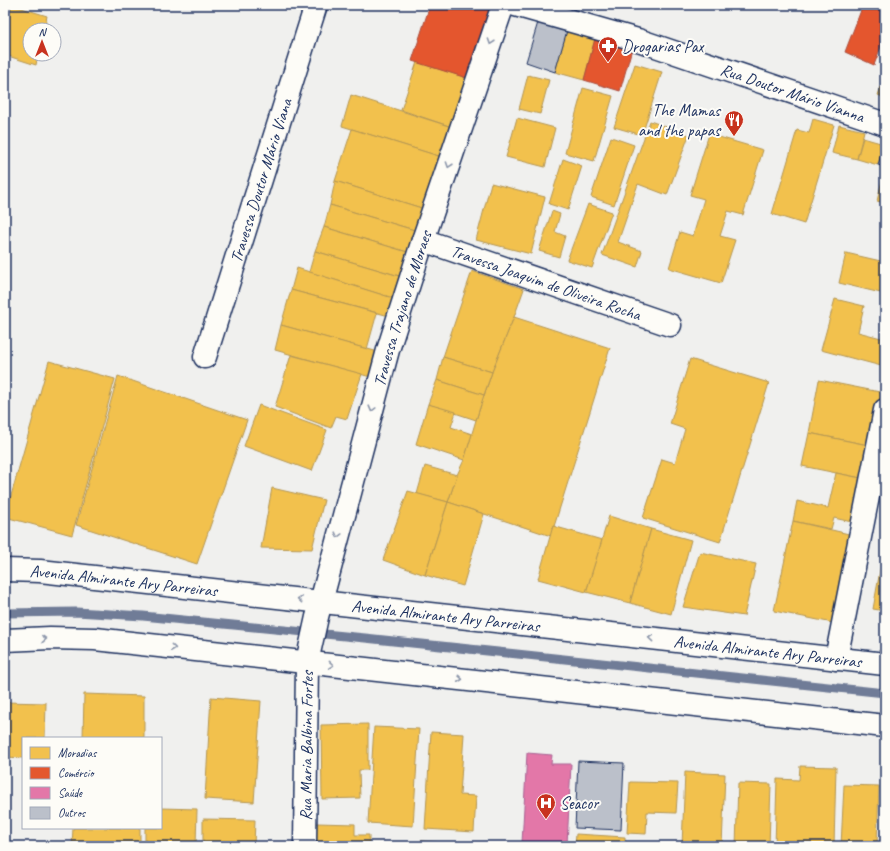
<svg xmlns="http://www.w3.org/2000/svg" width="890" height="851" font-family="Caveat,sans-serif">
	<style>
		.homes { fill: #f2c14e; stroke: #b29553 }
		.shops { fill: #e4572e; stroke: #a84b3c }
		.health { fill: #e377a8; stroke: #a76192 }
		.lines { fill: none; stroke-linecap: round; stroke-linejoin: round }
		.stream { stroke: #6f7b97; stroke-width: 9 }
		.building { fill: #bbc0ca; stroke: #1b2f5e }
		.street-casing { stroke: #1b2f5e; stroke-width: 25 }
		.secondary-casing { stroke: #1b2f5e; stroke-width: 25 }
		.street { stroke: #fdfcf7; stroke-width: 22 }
		.secondary { stroke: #fdfcf7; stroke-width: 22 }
		.oneway { stroke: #8c96aa }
		.labels { text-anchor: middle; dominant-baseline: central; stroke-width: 4; stroke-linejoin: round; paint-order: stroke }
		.poi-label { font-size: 17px; fill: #1b2f5e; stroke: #fdfcf7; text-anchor: start }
		.street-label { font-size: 17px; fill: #1b2f5e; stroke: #fdfcf7 }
	</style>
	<rect width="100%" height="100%" fill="#f0f0ee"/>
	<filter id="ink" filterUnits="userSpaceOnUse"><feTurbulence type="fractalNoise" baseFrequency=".025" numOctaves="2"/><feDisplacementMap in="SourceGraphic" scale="8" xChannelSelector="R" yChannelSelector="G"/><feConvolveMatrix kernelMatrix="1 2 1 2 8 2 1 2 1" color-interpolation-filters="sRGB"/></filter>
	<g filter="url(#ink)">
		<g class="homes">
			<path d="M12,5L47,16L44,30H30V54H38L36,65L5,55V30Z"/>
			<path d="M568,27L596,35L584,80L555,72Z"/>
			<path d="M417,62L470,79L455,128L401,110Z"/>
			<path d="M635,64L662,72L642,135L614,127Z"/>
			<path d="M528,75L549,80L540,114L519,109Z"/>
			<path d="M885,77V98L878,95Z"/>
			<path d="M583,88L613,96L594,161L565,153Z"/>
			<path d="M351,95L455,128L445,158L342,126Z"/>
			<path d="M517,118L555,128L545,167L506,157Z"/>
			<path d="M813,119L834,125L804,224L772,214L797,130L809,133Z"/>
			<path d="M650,121L689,135L667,195L638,184L618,242L642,251L637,267L602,255Z"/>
			<path d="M839,125L864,131L857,159L832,153Z"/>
			<path d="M352,129L445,158L428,210L335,181Z"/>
			<path d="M709,134L763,150L743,215L728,211L720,236L735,240L721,283L669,268L680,232L693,236L704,199L690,195Z"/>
			<path d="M611,137L634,145L614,205L591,197Z"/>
			<path d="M863,138L884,144L878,165L857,159Z"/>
			<path d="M563,159L582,166L568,210L549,204Z"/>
			<path d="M884,172H885V203L877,201Z"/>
			<path d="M335,181L428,210L421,232L330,205Z"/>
			<path d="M491,183L545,197L531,254L476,240Z"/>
			<path d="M588,204L612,212L592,268L567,260Z"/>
			<path d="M330,205L421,232L414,254L324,227Z"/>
			<path d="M552,211L560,214L555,232L565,236L559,257L539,251Z"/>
			<path d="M324,227L414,254L406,278L315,251Z"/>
			<path d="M315,251L406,278L399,300L309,272Z"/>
			<path d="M846,253L885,262V294L839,283Z"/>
			<path d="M297,268L399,300L393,317L291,290Z"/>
			<path d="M472,271L524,289L514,317L492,372L443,357Z"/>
			<path d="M291,290L377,313L367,349L281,325Z"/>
			<path d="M835,299L864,306L858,332L885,339V367L821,350Z"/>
			<path d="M514,317L610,348L551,536L448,502L457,475L464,460L476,420L492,372Z"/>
			<path d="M281,325L382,353L374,378L275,350Z"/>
			<path d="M291,355L362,374L347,419L336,416L331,428L275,407Z"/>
			<path d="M443,357L492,372L484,395L437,380Z"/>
			<path d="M690,359L769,383L720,542L643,518L662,459L675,463L685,429L670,424Z"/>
			<path d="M49,361L115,379L72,535L5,517Z"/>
			<path d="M118,376L247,420L197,564L76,525Z"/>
			<path d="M437,380L484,395L476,420L428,404Z"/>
			<path d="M819,380L885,393L873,446L809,433Z"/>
			<path d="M428,404L456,412L451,427L472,434L464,460L416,444Z"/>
			<path d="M259,405L327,430L312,471L244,446Z"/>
			<path d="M809,433L873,446L866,479L802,466Z"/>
			<path d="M425,466L457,475L448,502L417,494Z"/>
			<path d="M836,473L866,479L856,523L834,518L831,529L793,521L797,501L828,508Z"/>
			<path d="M272,488L324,500L312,549L261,548Z"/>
			<path d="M408,491L448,502L425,575L383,560Z"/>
			<path d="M448,502L484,514L463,586L425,575Z"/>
			<path d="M609,516L651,529L630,603L586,592Z"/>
			<path d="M793,521L849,534L833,623L774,611Z"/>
			<path d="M553,526L602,540L586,592L538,579Z"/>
			<path d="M651,529L691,540L671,614L630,603Z"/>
			<path d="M885,543V611L873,609Z"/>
			<path d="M700,552L756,564L744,616L683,607Z"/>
			<path d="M84,694L144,696V738H83Z"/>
			<path d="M211,697L261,701L254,802L205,799Z"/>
			<path d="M5,702L46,703L45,738H23V758L5,757Z"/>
			<path d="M368,724V770H359L360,798L322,799L321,725Z"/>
			<path d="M374,727L419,729L413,826L368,823Z"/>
			<path d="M431,732L464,734L460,795L476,796L474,832L425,829Z"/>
			<path d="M800,766L836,767L834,846H775L777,779L799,780Z"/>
			<path d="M685,772L725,774L722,846H682Z"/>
			<path d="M630,782L678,783L676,813L647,812L646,834L627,833Z"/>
			<path d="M738,783L771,784L769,846H736Z"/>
			<path d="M844,785L879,786L877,846H841Z"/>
			<path d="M161,808L197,809L196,846H145V828H161Z"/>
			<path d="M203,819L255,820L254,846H203Z"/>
			<path d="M317,823L355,824V835H369V846H316Z"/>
			<path d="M73,828H140V846H72Z"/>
			<path d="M576,834L625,837V846H575Z"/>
			<path d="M420,841L482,846H419Z"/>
		</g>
		<g class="shops">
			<path d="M430,5H484L493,8L470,79L412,61Z"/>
			<path d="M863,5H885V36L874,65L845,52Z"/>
			<path d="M596,35L633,45L620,91L584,80Z"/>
		</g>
		<path class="health" d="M527,753L552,755L551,764H571L567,845L522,843Z"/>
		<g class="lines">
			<path class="stream" d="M5,613L76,612L143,616L365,638L885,693"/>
		</g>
		<g class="building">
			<path d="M539,19L568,27L555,72L526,62Z"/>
			<path d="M884,144H885V167L878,165Z"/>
			<path d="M578,761L624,763L621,830L575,828Z"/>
		</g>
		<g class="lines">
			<defs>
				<g id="street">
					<path id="s1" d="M423,240L670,325"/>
					<path id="s2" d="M205,357L316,5"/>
					<path d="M836,659L885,410"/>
					<path id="s3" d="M305,846L307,662L317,617L388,350L423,240L503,5"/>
				</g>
				<g id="secondary">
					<path id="s4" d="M515,5L638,40L885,124"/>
					<path id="s5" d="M5,570L40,571L885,664"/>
					<path d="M5,640L50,638L95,639L885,726"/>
				</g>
			</defs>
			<use href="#street" class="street-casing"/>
			<use href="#secondary" class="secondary-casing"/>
			<use href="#street" class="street"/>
			<use href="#secondary" class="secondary"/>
		</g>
		<defs><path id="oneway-chevron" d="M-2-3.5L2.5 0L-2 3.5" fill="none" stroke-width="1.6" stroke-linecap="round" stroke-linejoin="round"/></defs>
		<g class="oneway">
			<use href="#oneway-chevron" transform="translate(491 42) rotate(109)"/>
			<use href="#oneway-chevron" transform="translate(449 165) rotate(109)"/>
			<use href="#oneway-chevron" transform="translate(372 409) rotate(105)"/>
			<use href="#oneway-chevron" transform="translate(338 535) rotate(105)"/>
			<use href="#oneway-chevron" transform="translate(300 599) rotate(-174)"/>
			<use href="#oneway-chevron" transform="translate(651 638) rotate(-174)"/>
			<use href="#oneway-chevron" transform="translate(44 639) rotate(-2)"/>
			<use href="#oneway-chevron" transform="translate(173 648) rotate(6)"/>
			<use href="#oneway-chevron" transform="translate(331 665) rotate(6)"/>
			<use href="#oneway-chevron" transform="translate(460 679) rotate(6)"/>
		</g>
	</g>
	<defs>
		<symbol id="pharmacy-pin" viewBox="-11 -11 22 30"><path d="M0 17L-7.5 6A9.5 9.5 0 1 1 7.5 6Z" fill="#c8321e" stroke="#fdfcf7"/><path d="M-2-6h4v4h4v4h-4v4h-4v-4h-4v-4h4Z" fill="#fff"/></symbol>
		<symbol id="restaurant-pin" viewBox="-11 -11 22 30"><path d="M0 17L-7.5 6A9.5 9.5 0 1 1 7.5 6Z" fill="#c8321e" stroke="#fdfcf7"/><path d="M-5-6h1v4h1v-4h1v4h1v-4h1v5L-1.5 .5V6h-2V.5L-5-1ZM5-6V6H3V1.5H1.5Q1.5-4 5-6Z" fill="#fff"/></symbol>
		<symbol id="hospital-pin" viewBox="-11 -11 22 30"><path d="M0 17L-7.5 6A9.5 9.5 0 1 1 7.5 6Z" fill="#c8321e" stroke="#fdfcf7"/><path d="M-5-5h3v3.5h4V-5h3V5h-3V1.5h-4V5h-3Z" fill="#fff"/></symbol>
	</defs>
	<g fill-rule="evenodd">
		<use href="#pharmacy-pin" x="597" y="35" width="22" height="30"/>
		<use href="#restaurant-pin" x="723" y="109" width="22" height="30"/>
		<use href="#hospital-pin" x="535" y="792" width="22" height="30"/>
	</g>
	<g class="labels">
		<g class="poi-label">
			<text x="622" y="46">Drogarias Pax</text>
			<text x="720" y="110" text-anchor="end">The Mamas<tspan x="720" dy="20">and the papas</tspan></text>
			<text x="560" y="803">Seacor</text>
		</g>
		<g class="street-label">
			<text stroke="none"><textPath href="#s4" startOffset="291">Rua Doutor Mário Vianna</textPath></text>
			<text stroke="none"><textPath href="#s2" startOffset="185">Travessa Doutor Mário Viana</textPath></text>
			<text stroke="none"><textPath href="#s1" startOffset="130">Travessa Joaquim de Oliveira Rocha</textPath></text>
			<text stroke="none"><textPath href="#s3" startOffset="550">Travessa Trajano de Moraes</textPath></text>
			<text stroke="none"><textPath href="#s5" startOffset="119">Avenida Almirante Ary Parreiras</textPath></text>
			<text stroke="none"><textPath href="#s5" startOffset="443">Avenida Almirante Ary Parreiras</textPath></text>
			<text stroke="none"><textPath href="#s5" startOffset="767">Avenida Almirante Ary Parreiras</textPath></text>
			<text stroke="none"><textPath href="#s3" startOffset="100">Rua Maria Balbina Fortes</textPath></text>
		</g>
	</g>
	<rect width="890" height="851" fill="none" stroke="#fdfcf7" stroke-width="20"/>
	<rect x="10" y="10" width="870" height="831" fill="none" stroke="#1b2f5e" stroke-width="1.5" filter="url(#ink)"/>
	<rect x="22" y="737" width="140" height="92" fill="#fdfcf7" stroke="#a3aaba"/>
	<rect x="30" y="747" width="20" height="12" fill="#f2c14e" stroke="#a3aaba"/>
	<text x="58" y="757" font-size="12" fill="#1b2f5e">Moradias</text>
	<rect x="30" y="767" width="20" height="12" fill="#e4572e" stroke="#a3aaba"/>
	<text x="58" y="777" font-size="12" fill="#1b2f5e">Comércio</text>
	<rect x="30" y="787" width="20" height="12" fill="#e377a8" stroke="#a3aaba"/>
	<text x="58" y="797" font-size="12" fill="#1b2f5e">Saúde</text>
	<rect x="30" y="807" width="20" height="12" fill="#bbc0ca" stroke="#a3aaba"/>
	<text x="58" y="817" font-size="12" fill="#1b2f5e">Outros</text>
	<g transform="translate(42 42)"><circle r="19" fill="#fdfcf7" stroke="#a3aaba"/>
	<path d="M0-3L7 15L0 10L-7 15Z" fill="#c8321e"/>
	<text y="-6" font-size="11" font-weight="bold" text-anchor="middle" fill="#1b2f5e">N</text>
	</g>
</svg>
